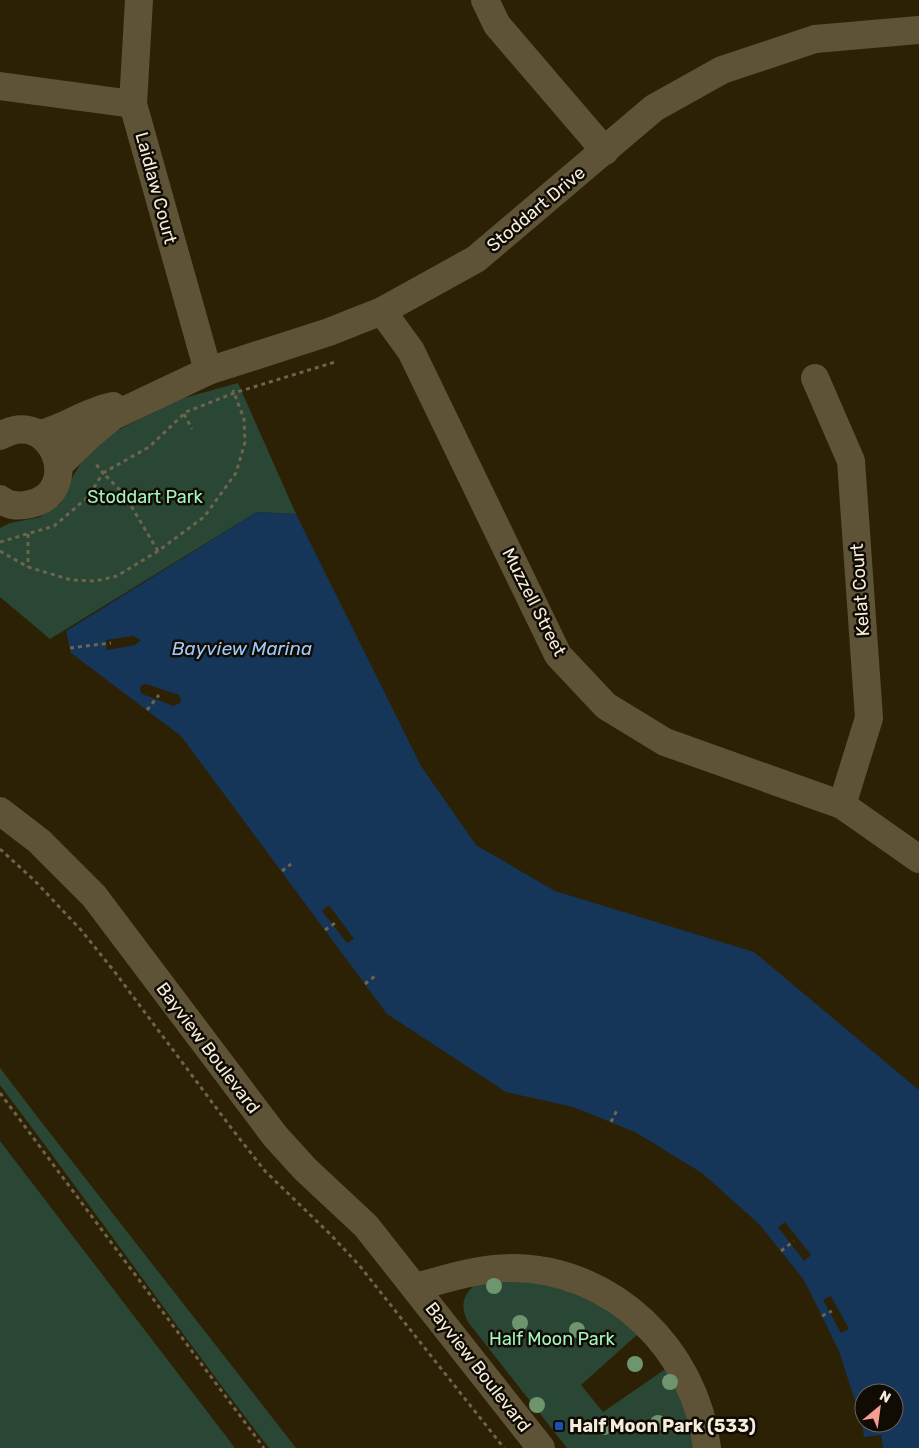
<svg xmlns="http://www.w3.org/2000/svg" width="919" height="1448" font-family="Rubik,sans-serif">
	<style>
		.green { fill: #2a4735 }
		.water { fill: #153559; fill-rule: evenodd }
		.pier { fill: #2c2105 }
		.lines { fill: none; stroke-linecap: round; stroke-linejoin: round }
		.path { stroke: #6e644c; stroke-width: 3; stroke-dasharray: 4 4; stroke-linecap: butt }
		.minor { stroke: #5f5337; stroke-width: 28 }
		.tree { fill: #6e956d }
		.transit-dot { fill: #1a4fb4; stroke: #100b03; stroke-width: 2 }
		.labels { text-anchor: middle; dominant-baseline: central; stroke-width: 5; stroke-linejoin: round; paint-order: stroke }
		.street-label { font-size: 18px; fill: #f4eddd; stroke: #100b03 }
		.park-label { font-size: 18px; fill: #a4f4c2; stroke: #100b03 }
		.poi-label { font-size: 18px; font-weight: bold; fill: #f4eddd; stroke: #100b03; text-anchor: start }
		.water-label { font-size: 19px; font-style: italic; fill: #9ec8fa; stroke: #100b03 }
	</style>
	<rect width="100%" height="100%" fill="#2c2105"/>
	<g class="green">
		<path d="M238,383L296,514L257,512L50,639L0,597V528L10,523L40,517L60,504L73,476L94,442L180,399Z"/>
		<path d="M0,1068L39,1119L296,1448H269C177,1329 91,1205 0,1085Z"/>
		<path d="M0,1141L235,1448H0Z"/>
		<path d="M484,1279L547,1283L592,1299L639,1333L581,1385L603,1412L667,1368L679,1390L696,1448H567L468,1322C458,1302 465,1290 484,1279Z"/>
	</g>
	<path class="water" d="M257,512L296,514L421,766L476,845L555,891L754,952L919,1090V1448H883L881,1435L864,1437L862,1423L839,1351L804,1280L759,1224L702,1173L635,1132L573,1107L506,1092L387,1014L181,736L71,653L66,631ZM864,1393H894V1423H864Z"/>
	<g class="pier">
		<path d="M133,636L141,640L135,645L107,650L106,640Z"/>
		<path d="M146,684L179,695L181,699L180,703L174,706L142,694L140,690L141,685Z"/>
		<path d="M329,905L354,939L347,943L322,911Z"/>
		<path d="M785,1222L811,1255L804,1261L778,1227Z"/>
		<path d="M831,1296L849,1329L841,1333L823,1300Z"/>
	</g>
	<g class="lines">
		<g class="path">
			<path d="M184,414L192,429"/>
			<path d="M28,534V567"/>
			<path d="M0,542L54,526L88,497L103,473L95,463"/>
			<path d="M0,551L28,567L71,580L96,581L117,576L158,551L204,517L236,473L245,442L244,419L233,390"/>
			<path d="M158,551L124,494L103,473L149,447L186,412L234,393L335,362"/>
			<path d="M70,648L111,643"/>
			<path d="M147,710L159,695"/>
			<path d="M0,849L35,881L81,930L114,971L232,1129L265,1171L330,1234L359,1265L504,1448"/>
			<path d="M282,871L291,864"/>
			<path d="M325,930L335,923"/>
			<path d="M365,984L375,976"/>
			<path d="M0,1093L264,1448"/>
			<path d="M611,1122L617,1110"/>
			<path d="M781,1251L794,1241"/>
			<path d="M822,1316L832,1311"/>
		</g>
		<g class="minor">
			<path d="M139,0L133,104L208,371"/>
			<path d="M485,0L497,25L605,151"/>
			<path d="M0,86L133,104"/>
			<path d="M382,311L411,351L558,655L606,706L665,742L842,805L919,859"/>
			<path d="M815,378L851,461L869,718L842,805"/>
			<path d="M40,434C65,428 87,411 113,406"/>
			<path d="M0,436C53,405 84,493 30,504C19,507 9,506 0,499"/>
			<path d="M59,465L90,435L113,416L208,371L329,332L382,311L476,259L654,108L722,70L815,39L919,30"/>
			<path d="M0,811L39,841L94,896L275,1136L305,1169L366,1226L541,1448"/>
			<path d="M415,1287C446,1279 479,1268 512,1268C612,1268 696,1350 707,1448"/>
		</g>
	</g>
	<g class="tree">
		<circle cx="494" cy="1286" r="8"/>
		<circle cx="520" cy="1323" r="8"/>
		<circle cx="577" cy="1330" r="8"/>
		<circle cx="635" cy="1364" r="8"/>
		<circle cx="670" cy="1382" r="8"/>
		<circle cx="537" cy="1405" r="8"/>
		<circle cx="658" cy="1423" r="8"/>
		<circle cx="604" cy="1427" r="8"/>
	</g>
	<rect class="transit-dot" x="554" y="1421" width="10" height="10" rx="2.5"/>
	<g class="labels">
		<g class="street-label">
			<text transform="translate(156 188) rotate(75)">Laidlaw Court</text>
			<text transform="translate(536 209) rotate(-40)">Stoddart Drive</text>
			<text transform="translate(860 590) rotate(-94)">Kelat Court</text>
			<text transform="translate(534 602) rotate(63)">Muzzell Street</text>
			<text transform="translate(208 1048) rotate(53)">Bayview Boulevard</text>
			<text transform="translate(478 1367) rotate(52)">Bayview Boulevard</text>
		</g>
		<g class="park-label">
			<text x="145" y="497">Stoddart Park</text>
			<text x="552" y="1339">Half Moon Park</text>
		</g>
		<g class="poi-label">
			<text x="569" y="1426">Half Moon Park (533)</text>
		</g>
		<g class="water-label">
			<text x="242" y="648">Bayview Marina</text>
		</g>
	</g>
	<g transform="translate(879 1408) rotate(29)"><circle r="24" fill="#100b03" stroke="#6b655a"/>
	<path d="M0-4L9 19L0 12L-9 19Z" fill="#f59c93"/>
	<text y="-8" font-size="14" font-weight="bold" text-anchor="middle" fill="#f4eddd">N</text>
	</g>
</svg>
